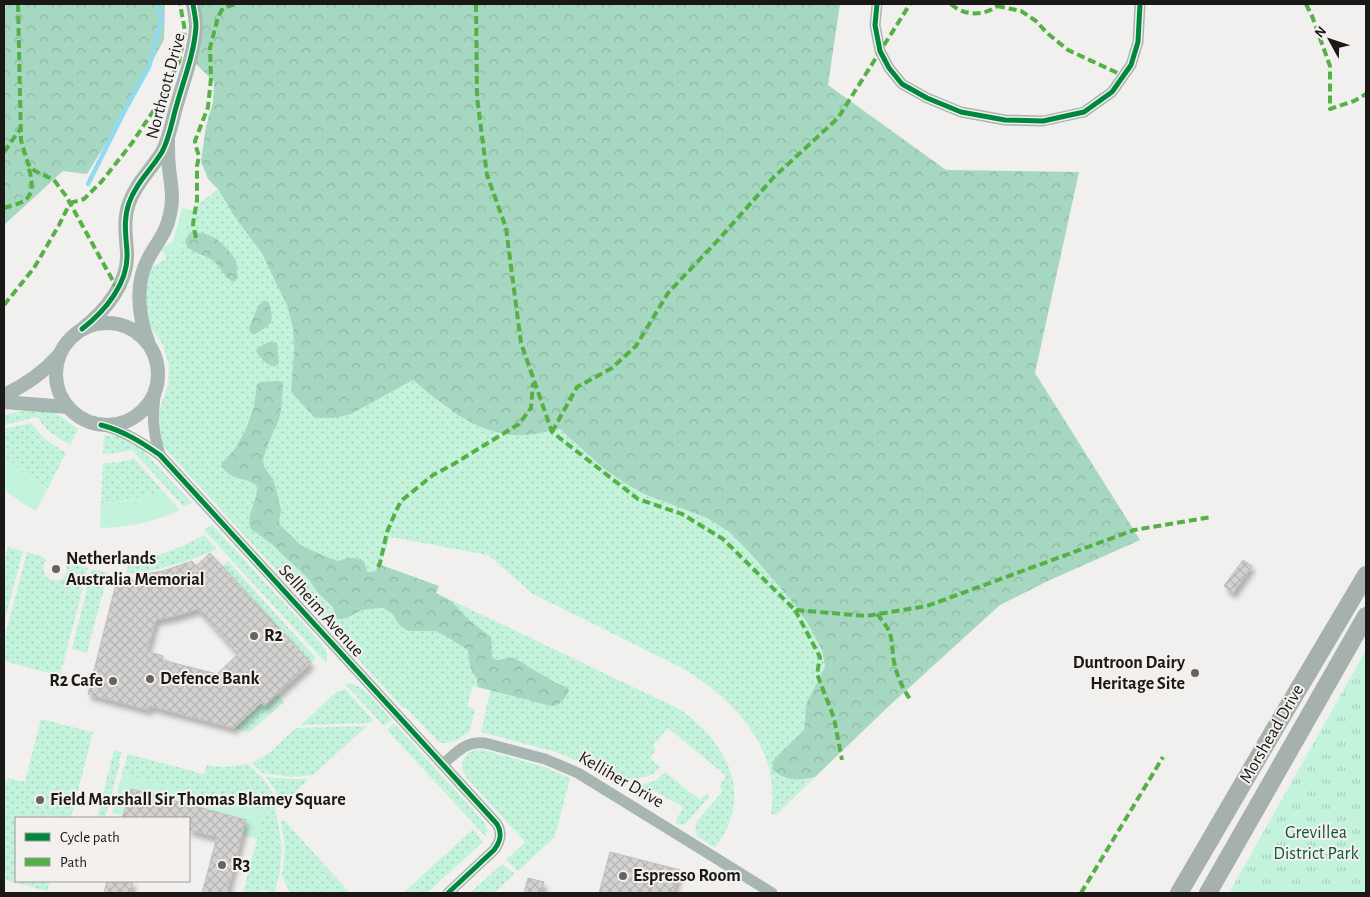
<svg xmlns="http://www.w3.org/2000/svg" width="1370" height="897" font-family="'Alegreya Sans',sans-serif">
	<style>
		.grass { fill: url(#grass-dots) }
		.forest { fill: url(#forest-crowns) }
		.park { fill: url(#park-tufts) }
		.garden { fill: #c4f3dc }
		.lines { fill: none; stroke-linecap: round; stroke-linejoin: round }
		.stream { stroke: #91daf1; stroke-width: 4.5 }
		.building { fill: url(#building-cross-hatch); stroke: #bfbebc; fill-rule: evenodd; filter: url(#shadow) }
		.minor { stroke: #a8b6b2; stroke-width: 11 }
		.tertiary { stroke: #a8b6b2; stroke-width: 14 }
		.primary { stroke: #a6b0ad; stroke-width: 18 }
		.quiet { stroke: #55b145; stroke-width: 4; stroke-dasharray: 8 4; stroke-linecap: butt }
		.cycleway-casing { stroke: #f3f0ed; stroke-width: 8 }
		.cycleway { stroke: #00873e; stroke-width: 5 }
		.poi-dot { fill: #666463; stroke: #f3f0ed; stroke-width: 2 }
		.labels { text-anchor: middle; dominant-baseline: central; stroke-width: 4; stroke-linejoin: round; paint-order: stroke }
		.street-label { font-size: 18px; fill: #1a1918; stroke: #f3f0ed }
		.poi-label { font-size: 18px; font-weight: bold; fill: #1a1918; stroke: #f3f0ed; text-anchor: start }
		.park-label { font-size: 18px; fill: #0d573d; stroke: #f3f0ed }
	</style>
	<defs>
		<pattern id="grass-dots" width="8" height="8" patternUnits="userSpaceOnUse" patternTransform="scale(1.25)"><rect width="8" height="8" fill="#c4f3dc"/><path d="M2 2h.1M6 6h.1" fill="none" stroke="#a8d0bc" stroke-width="1.8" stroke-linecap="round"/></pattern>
		<pattern id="forest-crowns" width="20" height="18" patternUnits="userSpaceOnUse" patternTransform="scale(1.25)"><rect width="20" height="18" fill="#a6d7c0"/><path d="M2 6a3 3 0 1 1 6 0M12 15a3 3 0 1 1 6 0" fill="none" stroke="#8eb8a4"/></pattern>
		<pattern id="park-tufts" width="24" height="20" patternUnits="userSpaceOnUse" patternTransform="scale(1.25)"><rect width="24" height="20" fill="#c4f3dc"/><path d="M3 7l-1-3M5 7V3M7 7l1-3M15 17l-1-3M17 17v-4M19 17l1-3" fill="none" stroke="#a8d0bc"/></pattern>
		<pattern id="building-cross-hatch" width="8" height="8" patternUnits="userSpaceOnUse" patternTransform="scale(1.25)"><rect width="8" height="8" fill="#d3d2d0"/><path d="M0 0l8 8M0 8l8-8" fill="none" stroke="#b5b4b2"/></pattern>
		<filter id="shadow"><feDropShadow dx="3" dy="5.5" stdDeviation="2.5" flood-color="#0004"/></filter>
	</defs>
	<rect width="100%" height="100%" fill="#f2f0ee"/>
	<g class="grass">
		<path d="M218,189C236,219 258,246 274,277C278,286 284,295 287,305C296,333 294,363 291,392L351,414L413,380L448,409L495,432L525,435L560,429L603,468L623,482L644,494L707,518L729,532L751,554L790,599L808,624L822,650L825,667L806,704L804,719V780L815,777L776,815L771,814C782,748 733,698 680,667L533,594L488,555L390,537L381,565L439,586L436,593L673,706C687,713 698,723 709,735C739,771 744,809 715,848L697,836L695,828L697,821L722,792L720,785L726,776L668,728L654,744L655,751L650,758L660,767L654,773L649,776L631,780L624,788L615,784L577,761L556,752L481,732L490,691L473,686L467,707L475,709L470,731C461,737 450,747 439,742L405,707L403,708L165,449L159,437V411L168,386L169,365L163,345L158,337L148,326L146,318V282L150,268L166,259L165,256L181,247L191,210Z"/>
		<path d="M31,409L47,410L57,414L78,429L70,445C58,438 44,430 38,417L4,425V415Z"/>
		<path d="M31,423L45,439L66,453L48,488L22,472L4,455V429Z"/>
		<path d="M104,435L116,436L140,447L192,503L184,507L132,450L117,453L103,454Z"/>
		<path d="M134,458L162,490C143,499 123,502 101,503L103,463L121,462Z"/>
		<path d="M212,525L322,644L327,652V664L204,530Z"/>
		<path d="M204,535L217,549C189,562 157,571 126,574L130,560C156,558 181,548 204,535Z"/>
		<path d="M8,547L23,551L4,623V562Z"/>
		<path d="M27,552L41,556L46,560L43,566L45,575C56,587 71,578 66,562L88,568L60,676L4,661V640Z"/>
		<path d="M228,561L316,658L311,663L222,567Z"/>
		<path d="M92,569L108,573L87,653L72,649Z"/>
		<path d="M350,683C366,686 381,709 392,720L384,726L345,684Z"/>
		<path d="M345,689L373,720L370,723L301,725L336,692Z"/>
		<path d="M277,694L284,702L249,733L234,728L261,703Z"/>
		<path d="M41,719L93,732L71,818H16V881H50L47,891L5,880L6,873L4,872V780L7,781L8,778L25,782Z"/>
		<path d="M394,723L485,823L487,829L486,837L387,730Z"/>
		<path d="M367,726L313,775L291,777L262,773L252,763L269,753L296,728Z"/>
		<path d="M114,750L122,752L119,762L120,763L105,818H97Z"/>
		<path d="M474,750H483L542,766L570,778L555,837L518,871L506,860L525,842L466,777C459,766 462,755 474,750Z"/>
		<path d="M128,754L204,774L206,765L225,767L248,764C258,773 268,782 273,794L281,841C283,859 279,877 275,893L262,890L261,893H243L264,811L122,774Z"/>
		<path d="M665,772L700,800L707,793L709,795L708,798L687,822C683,826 679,825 675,823L683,807L649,788L641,799L631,793L635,787L656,780Z"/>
		<path d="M266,777L287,779H309L279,807L275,790Z"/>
		<path d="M284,820L350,893H290L282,876L285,848L281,822Z"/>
		<path d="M473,829L483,842L427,893H403Z"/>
		<path d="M502,864L515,874L494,893H470Z"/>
	</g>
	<g class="forest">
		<path d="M4,4H165L164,40L113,132L87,174L63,171L4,225Z"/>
		<path d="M200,4H840L828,85L946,170L1079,172L1035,373L1140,540L1048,581L1000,605L889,706L815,777C799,781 784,781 772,769L773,763L775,758L804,730L806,704L825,667L822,650L808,624L790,599L751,554L729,532L707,518L644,494L623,482L603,468L560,429C549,431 537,434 526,435C481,438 445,407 413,380L351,414L335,418H315L291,392L294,351L293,329L287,305L262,254L235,217L218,189L208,179L201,161L206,126L213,102L214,82L195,63Z"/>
		<path d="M191,232C210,233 216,237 229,251C232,255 234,257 236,261C237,267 237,272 238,278L235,281H231C223,275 220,266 212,260C204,254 173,249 191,232Z"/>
		<path d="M264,300L269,303C275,325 272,324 253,335L250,332L249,328L258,306Z"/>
		<path d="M271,341L277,343L279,363C278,364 277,365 276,366C269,369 257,355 256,350L260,346Z"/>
		<path d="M277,381H280L283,384L281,410L279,420L268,444L263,459L264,467L273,479L276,489L281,510L279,523L281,526L302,546L329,558L339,561L347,558H352L360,559L364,561L367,572C374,573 377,570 381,565L439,586L436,593L451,601L469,620L491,637L492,657C498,664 506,656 514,658L556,683L567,687L569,691C564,699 561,706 551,706L478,687L477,679L470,667L468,650L449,638L436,631H408L399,625L392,613L383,608H378L362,610L346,618L342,619H338L336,616L333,607L318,593L307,577L287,559L273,545L250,528C246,515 258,501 257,486C247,476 234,483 221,466L224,461L234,450L245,432L254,407L257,384L260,382Z"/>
	</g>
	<path class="park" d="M1366,650V893H1229Z"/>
	<g class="garden">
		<path d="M182,208L191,210L181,247L165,256L161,249L173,241Z"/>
		<path d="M4,455L22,472L48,488L36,511L22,503L4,489Z"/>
		<path d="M161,490H162L180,510C154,522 130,527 100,528L101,503C122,502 142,500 161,490Z"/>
		<path d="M122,774L264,811L257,839L243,835L246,820L129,789L122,815L112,813Z"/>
	</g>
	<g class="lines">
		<path class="stream" d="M88,184L124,112L149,67L161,21L159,4"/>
	</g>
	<g class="building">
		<path d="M210,553L311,663L264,706L261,703L234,728L150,706L149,710L88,694L118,576L137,581L138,575L163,571L192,561L196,566ZM198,609L238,654L217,674L162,660L163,656L147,651L156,620L175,616Z"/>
		<path d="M1243,560L1252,566L1233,593L1224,586Z"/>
		<path d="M131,789L246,820L227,893H202L217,837L189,830V818H122Z"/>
		<path d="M610,852L680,870L673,893H599Z"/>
		<path d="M528,878L544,882L541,893H524Z"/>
		<path d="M107,881H133L130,893H104Z"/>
	</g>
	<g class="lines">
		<g class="minor">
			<path d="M877,4L875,25L880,51L889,68L902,84L927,98L961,112L1005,120L1043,121L1084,112L1112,92L1131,65L1138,42L1140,4"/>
			<path d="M156,389C152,417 152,428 160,455"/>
			<path d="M101,425C124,431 141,442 160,455L497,824C503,834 500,842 494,850L448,893"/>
			<path d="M443,764C457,752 465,741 485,743L545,759L578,773L672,831L772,893"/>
		</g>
		<g class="tertiary">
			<circle cx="107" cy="374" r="51"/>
			<path d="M82,329C105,311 129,283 127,252C126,235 123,220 129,203C136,183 151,170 162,152C170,137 172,120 177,104C184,79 194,54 196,27C196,19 194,11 193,4"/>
			<path d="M148,341C138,316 135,283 148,259C156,244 167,232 170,214C174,199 171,184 169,168C168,159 168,150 168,141"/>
			<path d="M4,395C26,385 43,373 59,355"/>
			<path d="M4,402L67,407"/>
		</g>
		<g class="primary">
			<path d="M1179,893L1280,720L1366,575"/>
			<path d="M1208,893L1366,616"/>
		</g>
		<g class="quiet">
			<path d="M18,4L21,140L28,164L35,171L54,180L66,196L113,281L117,290"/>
			<path d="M476,4L477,97L487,175L506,228L521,343L552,432L638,499L682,514L723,539L795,610L866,616L927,606L1134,530L1211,517"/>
			<path d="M951,4C965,17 986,16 1000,4"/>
			<path d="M1306,4L1312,16L1330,66V109L1354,101L1366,94"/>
			<path d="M997,6L1021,11L1036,21L1047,33L1068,50L1124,76"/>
			<path d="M4,152L21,128"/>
			<path d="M70,203L84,199L102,181L132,143L158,104L179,62L185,31L180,4"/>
			<path d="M4,208C10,206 19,204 24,201C36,193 31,176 28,165"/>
			<path d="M196,238L193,224L197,200V166L199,156L196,147L195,141L208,107L211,78L210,48L218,17L223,8L235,4"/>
			<path d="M4,305L34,268L59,225L70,203"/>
			<path d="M552,432L577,387L612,368L636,346L668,293L719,239L774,177L838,118L910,4"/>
			<path d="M378,567L380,563L387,532L396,511L401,501L433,475L452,465L519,424L531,408L533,383"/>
			<path d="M795,610L820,657L817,674L834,718L842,760"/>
			<path d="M877,614C881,619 886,625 889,631C893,641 892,652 894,662C897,676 902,687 910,699"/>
			<path d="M1081,893L1163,757"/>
		</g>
		<defs>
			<g id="cycleway">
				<path d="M877,4L875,25L880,51L889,68L902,84L927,98L961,112L1005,120L1043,121L1084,112L1112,92L1131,65L1138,42L1140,4"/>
				<path d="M82,329C105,311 129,283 127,252C126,235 123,220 129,203C136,183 151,170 162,152C170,137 172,120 177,104C184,79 194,54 196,27C196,19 194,11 193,4"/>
				<path d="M101,425C124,431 141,442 160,455L497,824C503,834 500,842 494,850L448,893"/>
			</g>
		</defs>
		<use href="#cycleway" class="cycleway-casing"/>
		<use href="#cycleway" class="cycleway"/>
	</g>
	<g class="poi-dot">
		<circle cx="56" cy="569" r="5"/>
		<circle cx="254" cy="636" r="5"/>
		<circle cx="1195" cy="673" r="5"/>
		<circle cx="150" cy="679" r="5"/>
		<circle cx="113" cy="681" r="5"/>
		<circle cx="40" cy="800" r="5"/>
		<circle cx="222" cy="865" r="5"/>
		<circle cx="623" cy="876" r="5"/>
	</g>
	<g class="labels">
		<g class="street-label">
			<text transform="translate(166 86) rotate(-75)">Northcott Drive</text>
			<text transform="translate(321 611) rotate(48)">Sellheim Avenue</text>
			<text transform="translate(1272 734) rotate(-60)">Morshead Drive</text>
			<text transform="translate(621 780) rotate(30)">Kelliher Drive</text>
		</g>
		<g class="poi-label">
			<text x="66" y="559">Netherlands<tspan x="66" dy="21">Australia Memorial</tspan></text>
			<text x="264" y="636">R2</text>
			<text x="1185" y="663" text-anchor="end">Duntroon Dairy<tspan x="1185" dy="21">Heritage Site</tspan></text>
			<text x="160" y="679">Defence Bank</text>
			<text x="103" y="681" text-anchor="end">R2 Cafe</text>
			<text x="50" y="800">Field Marshall Sir Thomas Blamey Square</text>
			<text x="232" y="865">R3</text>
			<text x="633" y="876">Espresso Room</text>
		</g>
		<g class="park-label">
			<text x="1316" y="833">Grevillea<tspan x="1316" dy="21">District Park</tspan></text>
		</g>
	</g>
	<rect width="1370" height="897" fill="none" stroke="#1a1918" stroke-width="10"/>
	<rect x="15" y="817" width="175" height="65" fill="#f3f0ed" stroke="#9c9a98"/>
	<rect x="25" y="833" width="25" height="8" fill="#00873e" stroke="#9c9a98"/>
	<text x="60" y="842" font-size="15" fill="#1a1918">Cycle path</text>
	<rect x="25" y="858" width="25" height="8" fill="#55b145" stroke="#9c9a98"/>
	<text x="60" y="867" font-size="15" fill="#1a1918">Path</text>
	<g transform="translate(1330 40) rotate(310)" stroke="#f3f0ed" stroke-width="4" paint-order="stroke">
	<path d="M0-4L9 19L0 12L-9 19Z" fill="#1a1918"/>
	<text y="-8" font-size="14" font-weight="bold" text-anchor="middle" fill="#1a1918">N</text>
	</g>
</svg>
